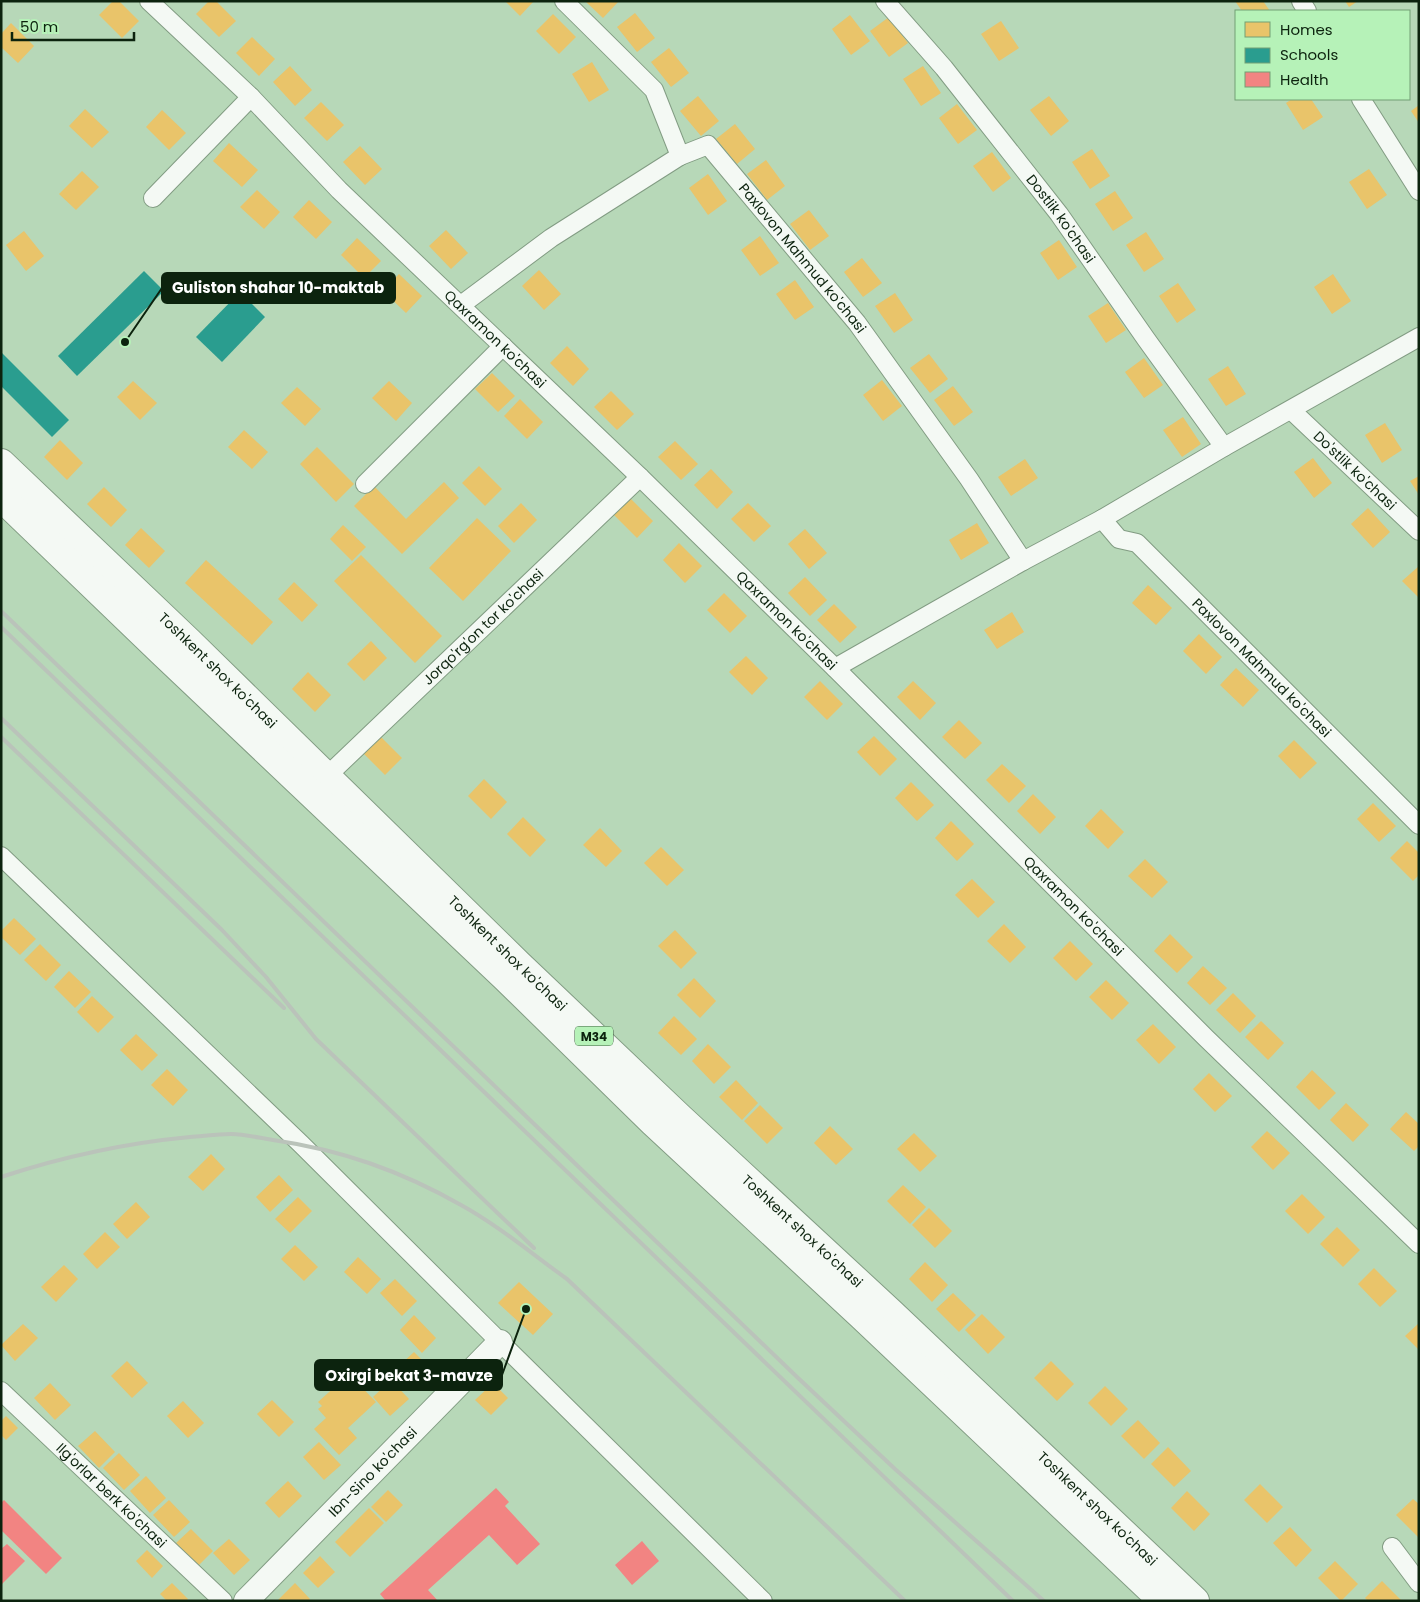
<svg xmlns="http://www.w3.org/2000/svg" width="1420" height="1602" font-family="Poppins,sans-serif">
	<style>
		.homes { fill: #e9c46a }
		.schools { fill: #2a9d8f }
		.health { fill: #f28482 }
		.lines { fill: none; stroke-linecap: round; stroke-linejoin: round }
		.street-casing { stroke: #829c83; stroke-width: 20 }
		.secondary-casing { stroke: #829c83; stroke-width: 26 }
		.highway-casing { stroke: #829c83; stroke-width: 30 }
		.street { stroke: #f4f9f4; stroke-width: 18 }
		.secondary { stroke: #f4f9f4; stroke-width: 24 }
		.highway { stroke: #f4f9f4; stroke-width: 28 }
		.rail { stroke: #bac3ba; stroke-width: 4 }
		.labels { text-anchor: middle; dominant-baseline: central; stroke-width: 5; stroke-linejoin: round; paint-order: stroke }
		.shield { fill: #b6f2b8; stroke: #3f6141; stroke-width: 1 }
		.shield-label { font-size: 12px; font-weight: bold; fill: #0c230e }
		.street-label { font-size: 14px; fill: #0c230e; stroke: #b6f2b8 }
		.leader { fill: none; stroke: #0c230e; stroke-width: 2 }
		.callout-dot { fill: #0c230e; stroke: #b6f2b8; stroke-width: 2 }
		.callout { fill: #0c230e; stroke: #0c230e; stroke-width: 2 }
		.callout-label { font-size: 15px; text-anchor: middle; font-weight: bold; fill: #fff }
	</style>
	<rect width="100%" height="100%" fill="#b7d8b8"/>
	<g class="homes">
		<path d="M113,1H119L139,21L122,38L99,15Z"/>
		<path d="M209,1H216L236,21L219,37L196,14Z"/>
		<path d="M505,1H534L520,16Z"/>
		<path d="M585,1H619L603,18Z"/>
		<path d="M1235,1H1263L1270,11H1242Z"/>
		<path d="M1345,1H1358L1349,7Z"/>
		<path d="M635,13L655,38L637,52L617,27Z"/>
		<path d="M553,14L576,37L559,54L536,31Z"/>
		<path d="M850,15L870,41L851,55L832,29Z"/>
		<path d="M889,17L908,43L889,57L870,31Z"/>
		<path d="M1001,21L1019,48L999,61L981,34Z"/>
		<path d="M11,23L34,46L18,63L1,47V34Z"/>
		<path d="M252,37L275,59L259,76L236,53Z"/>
		<path d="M669,48L689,73L671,87L651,62Z"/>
		<path d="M592,62L609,90L589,102L572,74Z"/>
		<path d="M290,66L312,90L295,106L273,82Z"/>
		<path d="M923,66L941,93L921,106L903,79Z"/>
		<path d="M698,96L719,121L701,136L680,111Z"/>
		<path d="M1049,96L1069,121L1051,136L1030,110Z"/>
		<path d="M1292,99H1311L1323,117L1303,130L1286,103Z"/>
		<path d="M321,102L344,125L327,141L304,118Z"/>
		<path d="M957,104L977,130L958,144L939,118Z"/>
		<path d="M1419,105V123L1411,111Z"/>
		<path d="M85,109L109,132L92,148L69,126Z"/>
		<path d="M162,110L186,133L169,150L146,127Z"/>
		<path d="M735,124L755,149L737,164L716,139Z"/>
		<path d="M229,143L258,170L242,187L213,161Z"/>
		<path d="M360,146L382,169L365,185L343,162Z"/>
		<path d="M1092,149L1110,176L1090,189L1072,162Z"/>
		<path d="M992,152L1011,178L993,192L973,166Z"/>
		<path d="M766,160L785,186L767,200L747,174Z"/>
		<path d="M1369,169L1387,195L1367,209L1349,182Z"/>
		<path d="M82,171L99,187L76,210L59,194Z"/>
		<path d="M708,174L727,201L708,215L689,188Z"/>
		<path d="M257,190L280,212L264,229L240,207Z"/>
		<path d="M1115,191L1133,218L1113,231L1095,204Z"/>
		<path d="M309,200L332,222L316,239L293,217Z"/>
		<path d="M809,210L829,236L810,250L790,224Z"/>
		<path d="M446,230L468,253L451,269L429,246Z"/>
		<path d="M24,231L44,256L26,271L6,245Z"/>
		<path d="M1146,232L1164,259L1144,272L1126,245Z"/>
		<path d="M760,236L779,263L760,276L741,250Z"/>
		<path d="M357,238L381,261L364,278L341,255Z"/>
		<path d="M1059,240L1077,267L1058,280L1040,253Z"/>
		<path d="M862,258L882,283L863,297L844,272Z"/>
		<path d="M539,270L561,294L544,310L522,286Z"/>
		<path d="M399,274L422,296L406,313L383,291Z"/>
		<path d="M1333,274L1351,301L1332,314L1314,287Z"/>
		<path d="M795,280L814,307L795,320L776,294Z"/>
		<path d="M1178,283L1196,310L1177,323L1159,296Z"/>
		<path d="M895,293L913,320L894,333L875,306Z"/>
		<path d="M1108,303L1126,330L1106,343L1088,316Z"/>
		<path d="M567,346L589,369L573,386L550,363Z"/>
		<path d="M929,354L948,379L930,393L910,368Z"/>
		<path d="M1144,358L1163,385L1144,398L1125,372Z"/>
		<path d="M1228,366L1246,394L1226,406L1208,379Z"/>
		<path d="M492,373L515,396L498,412L475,389Z"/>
		<path d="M882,380L902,406L883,421L863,395Z"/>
		<path d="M133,381L157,403L140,420L117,397Z"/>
		<path d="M389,381L412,403L396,421L372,398Z"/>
		<path d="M953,386L973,412L954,426L934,400Z"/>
		<path d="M297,387L321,409L305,426L281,403Z"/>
		<path d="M611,391L634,414L617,430L594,407Z"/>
		<path d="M520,399L543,422L527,439L504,416Z"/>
		<path d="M1183,417L1201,444L1182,457L1163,430Z"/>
		<path d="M1385,423L1402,450L1382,463L1365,435Z"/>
		<path d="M244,430L268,452L252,469L228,447Z"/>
		<path d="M60,440L83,463L67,480L44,457Z"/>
		<path d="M675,441L698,464L681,480L658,457Z"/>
		<path d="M317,447L354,484L336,502L300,464Z"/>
		<path d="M1313,458L1332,483L1314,498L1294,472Z"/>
		<path d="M1025,459L1038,478L1011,496L998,477Z"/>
		<path d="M479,466L502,489L485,506L462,483Z"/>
		<path d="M711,469L733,492L717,509L694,485Z"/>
		<path d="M1419,476V495L1410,481Z"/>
		<path d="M444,482L459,498L402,554L354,506L374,486L406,519Z"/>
		<path d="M104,487L127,510L111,527L87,504Z"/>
		<path d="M630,498L653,521L637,538L614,515Z"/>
		<path d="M521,503L537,520L514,543L498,526Z"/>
		<path d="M748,503L771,526L754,542L731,519Z"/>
		<path d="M1368,508L1390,532L1373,548L1351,524Z"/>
		<path d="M477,518L511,551L463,601L429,568Z"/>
		<path d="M977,523L989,543L961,560L949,540Z"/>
		<path d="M343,525L366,547L352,561L330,539Z"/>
		<path d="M141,528L165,551L149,568L125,545Z"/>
		<path d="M805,529L827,553L809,569L788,544Z"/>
		<path d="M679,543L702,566L685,583L663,560Z"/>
		<path d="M361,555L442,636L415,663L334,581Z"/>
		<path d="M206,560L273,622L252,645L185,583Z"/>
		<path d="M1419,566V598L1402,581Z"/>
		<path d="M805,577L827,600L810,616L788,593Z"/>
		<path d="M294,582L318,605L302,622L278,599Z"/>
		<path d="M1148,585L1172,608L1156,625L1132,603Z"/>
		<path d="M724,593L747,616L730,633L707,610Z"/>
		<path d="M834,604L857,627L840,643L817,620Z"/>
		<path d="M1012,612L1024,632L997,649L984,630Z"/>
		<path d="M1199,634L1222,657L1206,674L1183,651Z"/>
		<path d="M371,641L387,658L364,681L347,664Z"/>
		<path d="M746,656L768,678L752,695L729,672Z"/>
		<path d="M1236,668L1259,690L1243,707L1220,685Z"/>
		<path d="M308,672L331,695L315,712L292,689Z"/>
		<path d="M820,681L843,704L827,720L804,697Z"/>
		<path d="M913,681L936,703L920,720L897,697Z"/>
		<path d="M959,720L982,743L965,759L942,737Z"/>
		<path d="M379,735L402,758L385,775L362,752Z"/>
		<path d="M874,736L897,759L880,776L857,752Z"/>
		<path d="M1294,740L1317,763L1300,779L1278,756Z"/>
		<path d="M1002,764L1026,786L1009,803L986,780Z"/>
		<path d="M484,779L507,802L491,819L468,796Z"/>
		<path d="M911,782L934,805L917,821L895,798Z"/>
		<path d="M1033,794L1056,817L1040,834L1017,811Z"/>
		<path d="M1373,803L1396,826L1379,842L1357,819Z"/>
		<path d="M1101,809L1124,832L1108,849L1085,826Z"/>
		<path d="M523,817L546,840L530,857L507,834Z"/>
		<path d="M951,821L974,844L957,861L935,838Z"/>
		<path d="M600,828L622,851L606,867L583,845Z"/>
		<path d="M1407,841L1419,853V875L1413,881L1390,858Z"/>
		<path d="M661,847L684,870L667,886L644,863Z"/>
		<path d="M1145,859L1168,882L1152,898L1128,876Z"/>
		<path d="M972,879L995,902L978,918L955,895Z"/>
		<path d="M14,918L36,939L20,955L1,937V931Z"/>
		<path d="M1004,924L1026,947L1010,963L987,941Z"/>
		<path d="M675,930L697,953L681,969L658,946Z"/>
		<path d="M1170,934L1193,957L1177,973L1154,951Z"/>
		<path d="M1070,941L1093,964L1076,981L1053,958Z"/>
		<path d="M40,944L61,965L46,981L24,960Z"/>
		<path d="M1203,966L1227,988L1210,1005L1187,983Z"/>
		<path d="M69,971L91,992L75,1008L54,987Z"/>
		<path d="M694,978L716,1001L700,1018L677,995Z"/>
		<path d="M1106,980L1129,1003L1112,1020L1089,997Z"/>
		<path d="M1233,993L1256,1016L1240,1033L1216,1010Z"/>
		<path d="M92,996L114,1017L98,1033L77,1012Z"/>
		<path d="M674,1016L697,1039L681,1055L658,1033Z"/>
		<path d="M1261,1021L1284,1043L1268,1060L1245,1037Z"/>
		<path d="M1153,1024L1176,1047L1159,1064L1136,1040Z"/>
		<path d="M136,1034L158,1055L142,1071L120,1050Z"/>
		<path d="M708,1044L731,1067L714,1084L692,1061Z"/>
		<path d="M167,1069L188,1090L173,1106L151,1085Z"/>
		<path d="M1312,1070L1336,1093L1319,1110L1296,1087Z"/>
		<path d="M1209,1073L1232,1096L1215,1112L1193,1089Z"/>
		<path d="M736,1080L758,1103L742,1120L719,1097Z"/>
		<path d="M1346,1103L1369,1125L1353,1142L1330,1120Z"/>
		<path d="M760,1105L783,1128L767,1144L744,1121Z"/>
		<path d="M1406,1112L1419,1124V1146L1414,1151L1390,1129Z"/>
		<path d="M830,1126L853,1149L836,1165L814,1143Z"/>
		<path d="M1267,1131L1290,1153L1273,1170L1251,1147Z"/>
		<path d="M914,1133L937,1156L920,1172L897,1149Z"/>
		<path d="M211,1154L225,1169L203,1191L188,1177Z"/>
		<path d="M279,1175L293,1190L270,1212L256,1197Z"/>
		<path d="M903,1185L926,1207L910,1224L887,1201Z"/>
		<path d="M1302,1194L1325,1217L1308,1234L1285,1211Z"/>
		<path d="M298,1197L312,1211L290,1233L275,1219Z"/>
		<path d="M136,1202L150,1217L127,1239L113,1224Z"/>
		<path d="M929,1208L952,1231L935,1248L912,1225Z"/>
		<path d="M1337,1227L1360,1250L1343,1267L1320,1244Z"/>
		<path d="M105,1232L120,1247L97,1269L83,1254Z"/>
		<path d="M295,1245L318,1267L304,1281L281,1259Z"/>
		<path d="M358,1257L381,1279L367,1294L344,1272Z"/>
		<path d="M925,1262L948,1285L932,1302L909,1279Z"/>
		<path d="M64,1265L78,1279L56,1302L41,1287Z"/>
		<path d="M1374,1268L1397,1291L1380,1307L1358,1284Z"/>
		<path d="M395,1279L417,1301L402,1316L380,1293Z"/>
		<path d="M519,1282L553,1314L533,1335L498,1303Z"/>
		<path d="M953,1293L976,1315L959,1332L936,1309Z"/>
		<path d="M982,1314L1005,1337L988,1354L965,1330Z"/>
		<path d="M414,1315L436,1338L422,1353L400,1330Z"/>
		<path d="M1419,1323V1350L1405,1336Z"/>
		<path d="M23,1324L38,1338L15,1361L1,1345Z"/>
		<path d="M414,1352L436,1374L421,1389L399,1366Z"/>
		<path d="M127,1361L148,1383L132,1398L111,1376Z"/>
		<path d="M1051,1361L1074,1384L1057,1401L1034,1378Z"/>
		<path d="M349,1374L376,1402L348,1428L357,1438L339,1455L314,1429L326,1418L318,1409L322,1406L318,1402Z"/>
		<path d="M391,1380L409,1399L390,1416L373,1397Z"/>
		<path d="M50,1383L71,1405L55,1420L34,1398Z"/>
		<path d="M493,1383L508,1398L491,1415L475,1400Z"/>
		<path d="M1105,1386L1128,1409L1111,1426L1088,1403Z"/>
		<path d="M272,1400L294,1422L279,1437L257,1414Z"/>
		<path d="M183,1401L204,1423L188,1438L167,1416Z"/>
		<path d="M6,1416L18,1428L6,1440L1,1435V1421Z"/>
		<path d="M1138,1420L1160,1443L1144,1459L1121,1436Z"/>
		<path d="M95,1431L115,1452L99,1468L78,1446Z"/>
		<path d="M319,1442L341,1465L324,1480L303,1457Z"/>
		<path d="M1168,1447L1191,1471L1174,1487L1151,1464Z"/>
		<path d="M119,1453L140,1475L124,1490L103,1468Z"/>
		<path d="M146,1476L166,1498L150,1513L130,1491Z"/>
		<path d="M288,1481L302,1496L279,1518L265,1503Z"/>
		<path d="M1260,1484L1283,1507L1267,1523L1244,1500Z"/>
		<path d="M388,1490L403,1505L386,1522L371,1507Z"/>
		<path d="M1187,1491L1210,1514L1194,1531L1171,1508Z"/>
		<path d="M1413,1499L1419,1504V1538L1396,1515Z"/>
		<path d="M169,1500L190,1522L174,1537L153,1515Z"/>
		<path d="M369,1508L384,1523L350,1557L335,1542Z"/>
		<path d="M1290,1527L1312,1550L1296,1567L1273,1543Z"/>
		<path d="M191,1529L213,1551L198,1566L176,1543Z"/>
		<path d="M229,1539L250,1560L234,1575L213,1553Z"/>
		<path d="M147,1550L163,1566L152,1578L136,1561Z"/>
		<path d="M320,1556L335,1572L318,1588L303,1573Z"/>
		<path d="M1335,1561L1358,1584L1341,1601L1318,1578Z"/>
		<path d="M1382,1581L1402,1601H1368L1365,1598Z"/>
		<path d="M172,1583L188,1599L186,1601H167L160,1594Z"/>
		<path d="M295,1583L310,1599L308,1601H277Z"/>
	</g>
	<g class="schools">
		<path d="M144,271L164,291L77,376L58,356Z"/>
		<path d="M240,292L265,317L222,362L196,337Z"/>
		<path d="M1,352L69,420L52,437L1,386Z"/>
	</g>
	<g class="health">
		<path d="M496,1488L509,1502L505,1506L540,1544L517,1565L489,1535L428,1590L438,1601H386L380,1594Z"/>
		<path d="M4,1500L62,1558L46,1574L1,1530V1503Z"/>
		<path d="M642,1541L659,1561L632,1585L615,1565Z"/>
		<path d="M7,1544L25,1561L1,1585V1549Z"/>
	</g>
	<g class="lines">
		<defs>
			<g id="street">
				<path id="s1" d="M149,1L251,97L339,190L640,477L835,668L1206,1038L1419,1244"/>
				<path id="s2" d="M564,1L654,90L680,156L708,145L857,323L969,479L1023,561"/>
				<path id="s3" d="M885,1L944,68L1059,214L1146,339L1224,447"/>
				<path d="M1301,1L1307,11"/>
				<path d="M1361,99L1419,191"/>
				<path d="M153,198L251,97"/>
				<path d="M461,305L551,238L680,156"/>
				<path id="s4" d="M1291,410L1419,531"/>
				<path d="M365,484L503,346"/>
				<path id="s5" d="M1102,519L1119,539L1137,543L1419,825"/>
				<path d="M835,668L1023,561L1102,519L1224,447L1419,337"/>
				<path id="s6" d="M327,776L640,477"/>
				<path d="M1,856L301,1144L500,1342L763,1601"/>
				<path id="s7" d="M1,1391L223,1601"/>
				<path d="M1392,1547L1419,1583"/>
			</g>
			<g id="secondary">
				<path id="s8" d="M246,1601L500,1342"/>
			</g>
			<g id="highway">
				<path id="s9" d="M1,463L189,642L518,964L679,1117L891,1313L1195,1601"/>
				<path d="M1,497L162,652L505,977L653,1122L862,1316L1163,1601"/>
			</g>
		</defs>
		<use href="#street" class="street-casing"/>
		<use href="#secondary" class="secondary-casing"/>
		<use href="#highway" class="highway-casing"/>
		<use href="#street" class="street"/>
		<use href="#secondary" class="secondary"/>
		<use href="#highway" class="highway"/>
		<g class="rail">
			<path d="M1,611L797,1377L895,1469L1044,1601"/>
			<path d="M1,627L1013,1601"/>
			<path d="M1,718L222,930L266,977L316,1039L534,1248"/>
			<path d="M1,737L284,1008"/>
			<path d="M1,1177C62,1157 126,1143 190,1137C204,1136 218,1134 231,1134C245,1134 259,1138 273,1140C342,1150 401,1171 461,1205C499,1226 532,1254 567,1279L905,1601"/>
		</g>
	</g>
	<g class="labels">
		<rect class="shield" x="575" y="1026.5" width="38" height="19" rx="4"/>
		<g class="shield-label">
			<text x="594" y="1036">M34</text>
		</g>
		<g class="street-label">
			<text stroke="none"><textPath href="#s3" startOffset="280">Dostlik ko'chasi</textPath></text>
			<text stroke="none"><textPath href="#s2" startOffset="375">Paxlovon Mahmud ko'chasi</textPath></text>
			<text stroke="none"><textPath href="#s1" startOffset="484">Qaxramon ko'chasi</textPath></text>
			<text stroke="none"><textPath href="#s4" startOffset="88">Do'stlik ko'chasi</textPath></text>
			<text stroke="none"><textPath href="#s1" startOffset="889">Qaxramon ko'chasi</textPath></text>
			<text stroke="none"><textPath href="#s6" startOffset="216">Jorqo'rg'on tor ko'chasi</textPath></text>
			<text stroke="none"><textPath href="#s5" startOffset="221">Paxlovon Mahmud ko'chasi</textPath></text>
			<text stroke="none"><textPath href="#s9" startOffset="300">Toshkent shox ko'chasi</textPath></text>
			<text stroke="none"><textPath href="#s1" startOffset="1294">Qaxramon ko'chasi</textPath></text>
			<text stroke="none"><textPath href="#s9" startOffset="705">Toshkent shox ko'chasi</textPath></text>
			<text stroke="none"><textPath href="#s9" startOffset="1110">Toshkent shox ko'chasi</textPath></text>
			<text stroke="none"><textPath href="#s8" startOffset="181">Ibn-Sino ko'chasi</textPath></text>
			<text stroke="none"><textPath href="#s7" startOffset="152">Ilg'orlar berk ko'chasi</textPath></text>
			<text stroke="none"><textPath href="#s9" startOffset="1515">Toshkent shox ko'chasi</textPath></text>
		</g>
	</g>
	<path class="leader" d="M125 342L162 288M526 1309L502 1375"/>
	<g class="callout-dot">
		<circle cx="125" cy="342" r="5"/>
		<circle cx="526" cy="1309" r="5"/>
	</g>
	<g class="callout">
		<rect x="162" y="273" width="233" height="30" rx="5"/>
		<rect x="315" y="1360" width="187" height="30" rx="5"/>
	</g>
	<g class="callout-label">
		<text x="278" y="293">Guliston shahar 10-maktab</text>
		<text x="409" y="1381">Oxirgi bekat 3-mavze</text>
	</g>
	<rect width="1420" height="1602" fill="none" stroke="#0c230e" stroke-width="5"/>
	<rect x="1235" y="10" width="175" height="90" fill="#b6f2b8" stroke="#729f74"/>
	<rect x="1245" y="22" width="25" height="15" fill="#e9c46a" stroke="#729f74"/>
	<text x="1280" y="35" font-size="15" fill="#0c230e">Homes</text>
	<rect x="1245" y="48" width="25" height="15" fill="#2a9d8f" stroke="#729f74"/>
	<text x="1280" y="60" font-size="15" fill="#0c230e">Schools</text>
	<rect x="1245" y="72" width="25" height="15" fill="#f28482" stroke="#729f74"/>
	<text x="1280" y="85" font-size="15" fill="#0c230e">Health</text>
	<path d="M12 32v8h122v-8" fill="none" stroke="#0c230e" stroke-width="2.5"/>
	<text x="20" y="32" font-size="15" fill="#0c230e" stroke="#b6f2b8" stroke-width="4" paint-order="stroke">50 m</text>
</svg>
